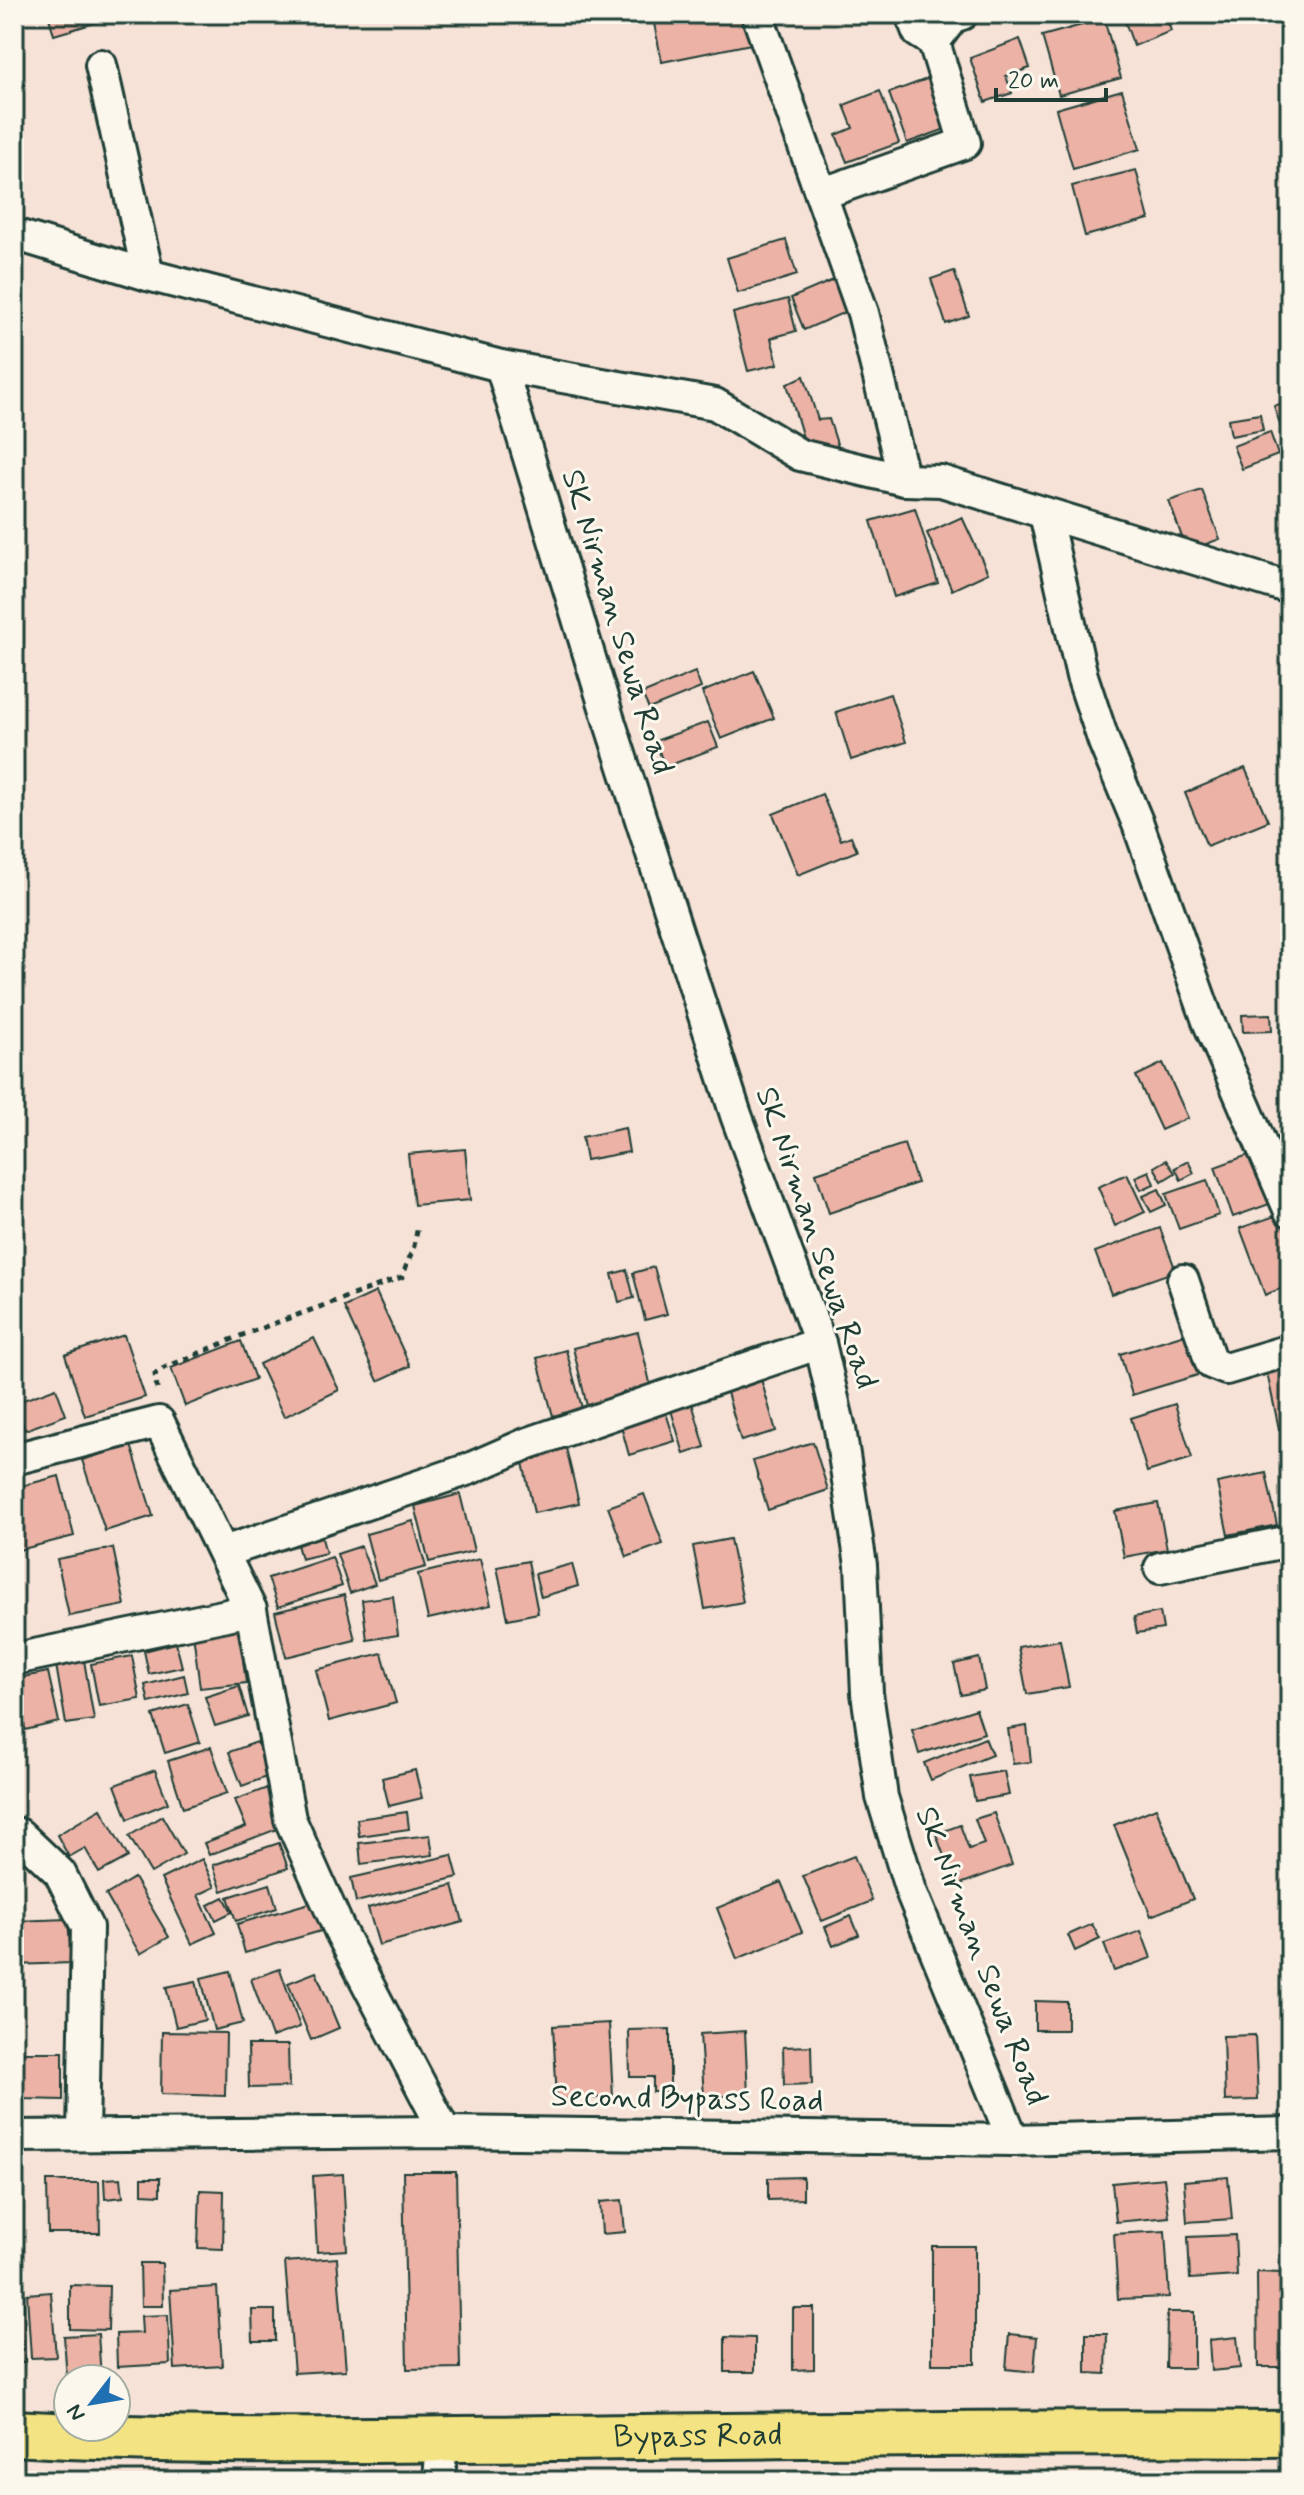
<svg xmlns="http://www.w3.org/2000/svg" width="1304" height="2495" font-family="Mynerve,sans-serif">
	<style>
		.building { fill: #ecb2a6; stroke: #1f3d34; stroke-width: 2 }
		.lines { fill: none; stroke-linecap: round; stroke-linejoin: round }
		.street-casing { stroke: #1f3d34; stroke-width: 36 }
		.primary-casing { stroke: #1f3d34; stroke-width: 50 }
		.path { stroke: #1f3d34; stroke-width: 5; stroke-dasharray: 6 6; stroke-linecap: butt }
		.street { stroke: #fbf7ec; stroke-width: 30 }
		.primary { stroke: #f4e382; stroke-width: 44 }
		.labels { text-anchor: middle; dominant-baseline: central; stroke-width: 6; stroke-linejoin: round; paint-order: stroke }
		.street-label { font-size: 32px; fill: #1f3d34; stroke: #fbf7ec }
	</style>
	<rect width="100%" height="100%" fill="#f6e2d7"/>
	<filter id="ink" filterUnits="userSpaceOnUse"><feTurbulence type="fractalNoise" baseFrequency=".0125" numOctaves="2"/><feDisplacementMap in="SourceGraphic" scale="16" xChannelSelector="R" yChannelSelector="G"/><feConvolveMatrix kernelMatrix="1 2 1 2 8 2 1 2 1" color-interpolation-filters="sRGB"/></filter>
	<g filter="url(#ink)">
		<g class="building">
			<path d="M48,14H103L105,20L54,35Z"/>
			<path d="M652,14H744L751,44L662,62Z"/>
			<path d="M1122,14H1165L1171,31L1134,46Z"/>
			<path d="M1104,19L1121,78L1059,95L1042,36Z"/>
			<path d="M1020,39L1030,68L1006,76L1012,93L985,102L970,58Z"/>
			<path d="M932,77L951,127L907,143L889,93Z"/>
			<path d="M1122,90L1140,149L1073,169L1056,109Z"/>
			<path d="M880,91L899,143L847,162L836,135L853,128L844,105Z"/>
			<path d="M1136,170L1149,219L1085,236L1072,186Z"/>
			<path d="M786,240L797,275L738,293L727,258Z"/>
			<path d="M954,271L969,316L946,324L931,279Z"/>
			<path d="M838,278L852,309L804,330L791,298Z"/>
			<path d="M788,299L796,331L771,338L778,364L748,371L733,313Z"/>
			<path d="M804,376L818,420L829,419L840,453L806,448L787,384Z"/>
			<path d="M1290,400V424L1281,427L1274,406Z"/>
			<path d="M1260,414L1263,430L1231,436L1228,419Z"/>
			<path d="M1270,432L1278,455L1242,469L1233,446Z"/>
			<path d="M1202,490L1220,539L1187,551L1169,501Z"/>
			<path d="M915,508L938,583L894,597L871,521Z"/>
			<path d="M962,517L988,573L952,590L927,533Z"/>
			<path d="M754,671L774,718L721,739L702,692Z"/>
			<path d="M695,672L701,688L649,709L642,694Z"/>
			<path d="M890,694L906,742L851,760L836,712Z"/>
			<path d="M708,722L718,747L665,767L655,741Z"/>
			<path d="M1245,768L1268,821L1207,846L1185,793Z"/>
			<path d="M822,794L841,840L851,836L857,851L798,875L773,814Z"/>
			<path d="M1271,1014L1272,1031L1243,1032L1242,1015Z"/>
			<path d="M1163,1063L1188,1118L1161,1130L1136,1076Z"/>
			<path d="M625,1128L629,1152L586,1160L582,1137Z"/>
			<path d="M904,1144L917,1183L829,1213L816,1173Z"/>
			<path d="M465,1149L470,1200L414,1205L408,1154Z"/>
			<path d="M1259,1151L1278,1201L1233,1217L1215,1167Z"/>
			<path d="M1166,1160L1175,1173L1162,1181L1154,1167Z"/>
			<path d="M1188,1161L1194,1173L1181,1180L1175,1168Z"/>
			<path d="M1149,1171L1154,1184L1141,1190L1135,1177Z"/>
			<path d="M1127,1174L1145,1212L1115,1226L1098,1187Z"/>
			<path d="M1207,1180L1219,1215L1179,1229L1166,1194Z"/>
			<path d="M1159,1189L1166,1205L1151,1212L1143,1196Z"/>
			<path d="M1284,1213L1290,1229V1285L1265,1295L1240,1228Z"/>
			<path d="M1160,1228L1176,1271L1111,1294L1095,1252Z"/>
			<path d="M654,1267L667,1314L645,1320L633,1273Z"/>
			<path d="M627,1270L634,1298L619,1302L612,1274Z"/>
			<path d="M376,1292L410,1366L378,1381L344,1307Z"/>
			<path d="M638,1332L652,1391L587,1406L573,1348Z"/>
			<path d="M1188,1333L1201,1374L1132,1395L1120,1354Z"/>
			<path d="M124,1335L145,1397L85,1416L65,1355Z"/>
			<path d="M314,1338L339,1390L284,1417L259,1364Z"/>
			<path d="M241,1341L255,1379L185,1406L171,1368Z"/>
			<path d="M566,1350L582,1408L553,1416L537,1358Z"/>
			<path d="M1290,1363V1427L1279,1429L1266,1368Z"/>
			<path d="M761,1379L776,1431L741,1441L726,1389Z"/>
			<path d="M56,1388L66,1415L25,1430L15,1403Z"/>
			<path d="M692,1403L705,1447L684,1454L671,1410Z"/>
			<path d="M1175,1404L1192,1458L1147,1472L1131,1418Z"/>
			<path d="M666,1413L675,1441L629,1455L621,1426Z"/>
			<path d="M813,1442L828,1490L768,1510L753,1461Z"/>
			<path d="M131,1445L153,1516L105,1531L82,1460Z"/>
			<path d="M566,1448L579,1503L534,1513L522,1458Z"/>
			<path d="M1266,1473L1277,1525L1228,1535L1217,1483Z"/>
			<path d="M59,1476L74,1536L19,1550L14,1532V1488Z"/>
			<path d="M460,1494L474,1551L429,1562L415,1506Z"/>
			<path d="M644,1494L663,1544L627,1557L608,1507Z"/>
			<path d="M1158,1503L1167,1549L1124,1557L1115,1511Z"/>
			<path d="M413,1521L426,1567L378,1580L366,1534Z"/>
			<path d="M320,1531L326,1553L301,1559L295,1537Z"/>
			<path d="M730,1539L743,1602L705,1609L693,1546Z"/>
			<path d="M361,1546L375,1584L350,1593L337,1554Z"/>
			<path d="M113,1548L125,1605L69,1616L57,1559Z"/>
			<path d="M332,1557L342,1586L278,1607L268,1578Z"/>
			<path d="M480,1559L491,1605L428,1619L418,1574Z"/>
			<path d="M528,1561L538,1613L508,1619L497,1567Z"/>
			<path d="M572,1564L578,1586L541,1597L535,1574Z"/>
			<path d="M344,1595L355,1640L286,1657L275,1612Z"/>
			<path d="M393,1596L398,1635L367,1640L362,1600Z"/>
			<path d="M1160,1612L1163,1629L1137,1633L1134,1617Z"/>
			<path d="M239,1628L246,1683L200,1688L193,1633Z"/>
			<path d="M1060,1640L1069,1687L1027,1694L1018,1647Z"/>
			<path d="M176,1643L182,1667L149,1674L144,1651Z"/>
			<path d="M382,1653L396,1703L329,1721L316,1670Z"/>
			<path d="M132,1656L140,1699L99,1706L91,1664Z"/>
			<path d="M979,1658L985,1690L961,1695L954,1664Z"/>
			<path d="M84,1660L94,1720L66,1724L56,1665Z"/>
			<path d="M48,1672L59,1722L25,1730L14,1679Z"/>
			<path d="M184,1675L188,1693L149,1703L145,1685Z"/>
			<path d="M239,1686L248,1716L215,1726L205,1697Z"/>
			<path d="M188,1704L200,1742L165,1753L153,1715Z"/>
			<path d="M976,1709L984,1733L919,1754L912,1730Z"/>
			<path d="M1027,1726L1031,1762L1013,1764L1008,1729Z"/>
			<path d="M985,1738L992,1755L931,1780L924,1763Z"/>
			<path d="M257,1742L269,1776L242,1786L229,1752Z"/>
			<path d="M211,1747L227,1793L183,1808L168,1761Z"/>
			<path d="M155,1770L168,1803L128,1819L115,1785Z"/>
			<path d="M415,1770L422,1798L389,1806L382,1778Z"/>
			<path d="M1004,1771L1009,1795L975,1801L970,1777Z"/>
			<path d="M270,1787L285,1826L209,1855L204,1843L246,1827L235,1800Z"/>
			<path d="M1156,1808L1193,1899L1151,1916L1114,1825Z"/>
			<path d="M101,1809L128,1857L99,1873L85,1848L69,1857L57,1835Z"/>
			<path d="M407,1812L409,1829L359,1836L357,1819Z"/>
			<path d="M994,1813L1012,1865L955,1886L936,1834L960,1825L969,1849L984,1844L975,1819Z"/>
			<path d="M162,1816L184,1854L151,1873L129,1836Z"/>
			<path d="M430,1835L433,1855L361,1864L359,1843Z"/>
			<path d="M279,1843L288,1868L222,1891L213,1865Z"/>
			<path d="M452,1855L458,1877L356,1902L351,1878Z"/>
			<path d="M854,1856L872,1901L822,1921L803,1876Z"/>
			<path d="M202,1859L215,1887L198,1895L216,1933L192,1944L161,1879Z"/>
			<path d="M134,1878L169,1937L140,1954L106,1895Z"/>
			<path d="M781,1882L802,1932L737,1959L717,1908Z"/>
			<path d="M270,1884L277,1908L236,1921L228,1897Z"/>
			<path d="M453,1885L463,1922L379,1945L368,1908Z"/>
			<path d="M224,1897L232,1912L216,1920L208,1905Z"/>
			<path d="M313,1902L321,1931L245,1953L237,1924Z"/>
			<path d="M851,1916L859,1935L833,1946L825,1927Z"/>
			<path d="M68,1919L71,1963L14,1965V1921Z"/>
			<path d="M1092,1924L1100,1939L1075,1951L1068,1935Z"/>
			<path d="M1141,1931L1151,1958L1114,1971L1104,1944Z"/>
			<path d="M280,1969L300,2027L272,2037L251,1979Z"/>
			<path d="M230,1971L243,2023L214,2030L201,1978Z"/>
			<path d="M316,1972L339,2028L311,2040L288,1983Z"/>
			<path d="M196,1981L205,2020L176,2027L166,1987Z"/>
			<path d="M1035,2001L1067,2002V2030H1035Z"/>
			<path d="M609,2023L613,2097L557,2100L553,2026Z"/>
			<path d="M670,2029V2092H653V2077H630L629,2030Z"/>
			<path d="M745,2031L748,2095L704,2097L700,2034Z"/>
			<path d="M162,2032L226,2033L225,2096L161,2094Z"/>
			<path d="M1255,2035L1258,2100L1225,2101L1223,2036Z"/>
			<path d="M248,2045H288L289,2087L249,2088Z"/>
			<path d="M811,2046L812,2084L784,2085L783,2047Z"/>
			<path d="M21,2052H63V2100L21,2099Z"/>
			<path d="M14,2171H22L25,2362H14Z"/>
			<path d="M403,2172H456L460,2368L407,2369Z"/>
			<path d="M343,2174L347,2250L317,2252L313,2176Z"/>
			<path d="M803,2177V2199L768,2200V2178Z"/>
			<path d="M1228,2177L1232,2219L1187,2222L1184,2181Z"/>
			<path d="M121,2178L123,2197L105,2199L104,2179Z"/>
			<path d="M142,2178H160V2195L142,2194Z"/>
			<path d="M1164,2178L1169,2217L1116,2222L1112,2183Z"/>
			<path d="M47,2181H99L100,2233H48Z"/>
			<path d="M200,2190L224,2191L223,2249L198,2248Z"/>
			<path d="M622,2200L625,2232L602,2234L600,2202Z"/>
			<path d="M1165,2231L1169,2297L1118,2299L1114,2234Z"/>
			<path d="M1235,2235L1237,2276L1190,2279L1188,2237Z"/>
			<rect x="932" y="2246" width="43" height="118"/>
			<path d="M337,2258L346,2370L294,2373L285,2262Z"/>
			<path d="M140,2263H162L163,2306H141Z"/>
			<path d="M1257,2272L1282,2273V2367H1258Z"/>
			<path d="M70,2285L109,2286L108,2330L70,2329Z"/>
			<path d="M217,2287L222,2366L175,2369L170,2290Z"/>
			<path d="M51,2292L56,2357L31,2358L27,2294Z"/>
			<path d="M793,2308H814V2369L793,2370Z"/>
			<path d="M252,2310H275V2341H253Z"/>
			<path d="M1167,2312H1194V2368H1166Z"/>
			<path d="M168,2315L170,2364L117,2367L116,2334L142,2333L141,2316Z"/>
			<path d="M98,2334L101,2378L67,2380L64,2336Z"/>
			<path d="M1009,2334L1037,2337L1034,2372L1006,2369Z"/>
			<path d="M1086,2334H1107L1106,2374L1086,2373Z"/>
			<path d="M725,2337L755,2338V2372H725Z"/>
			<path d="M1237,2337L1240,2368L1211,2371L1209,2340Z"/>
		</g>
		<g class="lines">
			<defs>
				<g id="street">
					<path d="M757,14L863,313L904,480"/>
					<path d="M911,14L918,32L934,42"/>
					<path d="M101,65L148,275"/>
					<path d="M821,194L965,143L934,42L953,17L962,14"/>
					<path d="M14,234L148,275L501,366L715,404L800,455L904,480L941,481L1290,588"/>
					<path d="M501,366L608,717L736,1115L820,1343L840,1429L861,1565L867,1693L882,1797L911,1891L1013,2140"/>
					<path d="M1045,514L1082,676L1104,742L1138,824L1208,1021L1290,1211"/>
					<path d="M1183,1280L1211,1363L1226,1369L1290,1350"/>
					<path d="M14,1459L159,1422L251,1610"/>
					<path d="M224,1552L469,1469L526,1444L820,1343"/>
					<path d="M1160,1568L1290,1541"/>
					<path d="M15,1659L251,1610L290,1819L341,1933L445,2132"/>
					<path d="M14,1833L19,1834L60,1873L87,1927L83,2135"/>
					<path d="M14,2136L445,2132L1013,2140L1290,2133"/>
					<path d="M439,2481L442,2439"/>
				</g>
				<g id="primary">
					<path id="s1" d="M14,2433C193,2444 373,2440 553,2438C798,2435 1044,2432 1290,2434"/>
				</g>
			</defs>
			<use href="#street" class="street-casing"/>
			<use href="#primary" class="primary-casing"/>
			<path class="path" d="M157,1389L155,1374L164,1368L245,1334L402,1277L414,1246L418,1226"/>
			<use href="#street" class="street"/>
			<use href="#primary" class="primary"/>
		</g>
	</g>
	<g class="labels">
		<g class="street-label">
			<text transform="translate(617 622) rotate(73)">SK Nirman Sewa Road</text>
			<text transform="translate(816 1238) rotate(71)">SK Nirman Sewa Road</text>
			<text transform="translate(981 1956) rotate(69)">SK Nirman Sewa Road</text>
			<text transform="translate(687 2099) rotate(1)">Second Bypass Road</text>
			<text stroke="none"><textPath href="#s1" startOffset="684">Bypass Road</textPath></text>
		</g>
	</g>
	<rect width="1304" height="2495" fill="none" stroke="#fbf7ec" stroke-width="48"/>
	<rect x="24" y="24" width="1256" height="2447" fill="none" stroke="#1f3d34" stroke-width="3" filter="url(#ink)"/>
	<g transform="translate(92 2403) rotate(239)"><circle r="38" fill="#fbf7ec" stroke="#a3ada2" stroke-width="2"/>
	<path d="M0-6L14 30L0 20L-14 30Z" fill="#1f6fb2"/>
	<text y="-12" font-size="22" font-weight="bold" text-anchor="middle" fill="#1f3d34">N</text>
	</g>
	<path d="M996 88v12h110v-12" fill="none" stroke="#1f3d34" stroke-width="4"/>
	<text x="1008" y="88" font-size="24" fill="#1f3d34" stroke="#fbf7ec" stroke-width="6" paint-order="stroke">20 m</text>
</svg>
